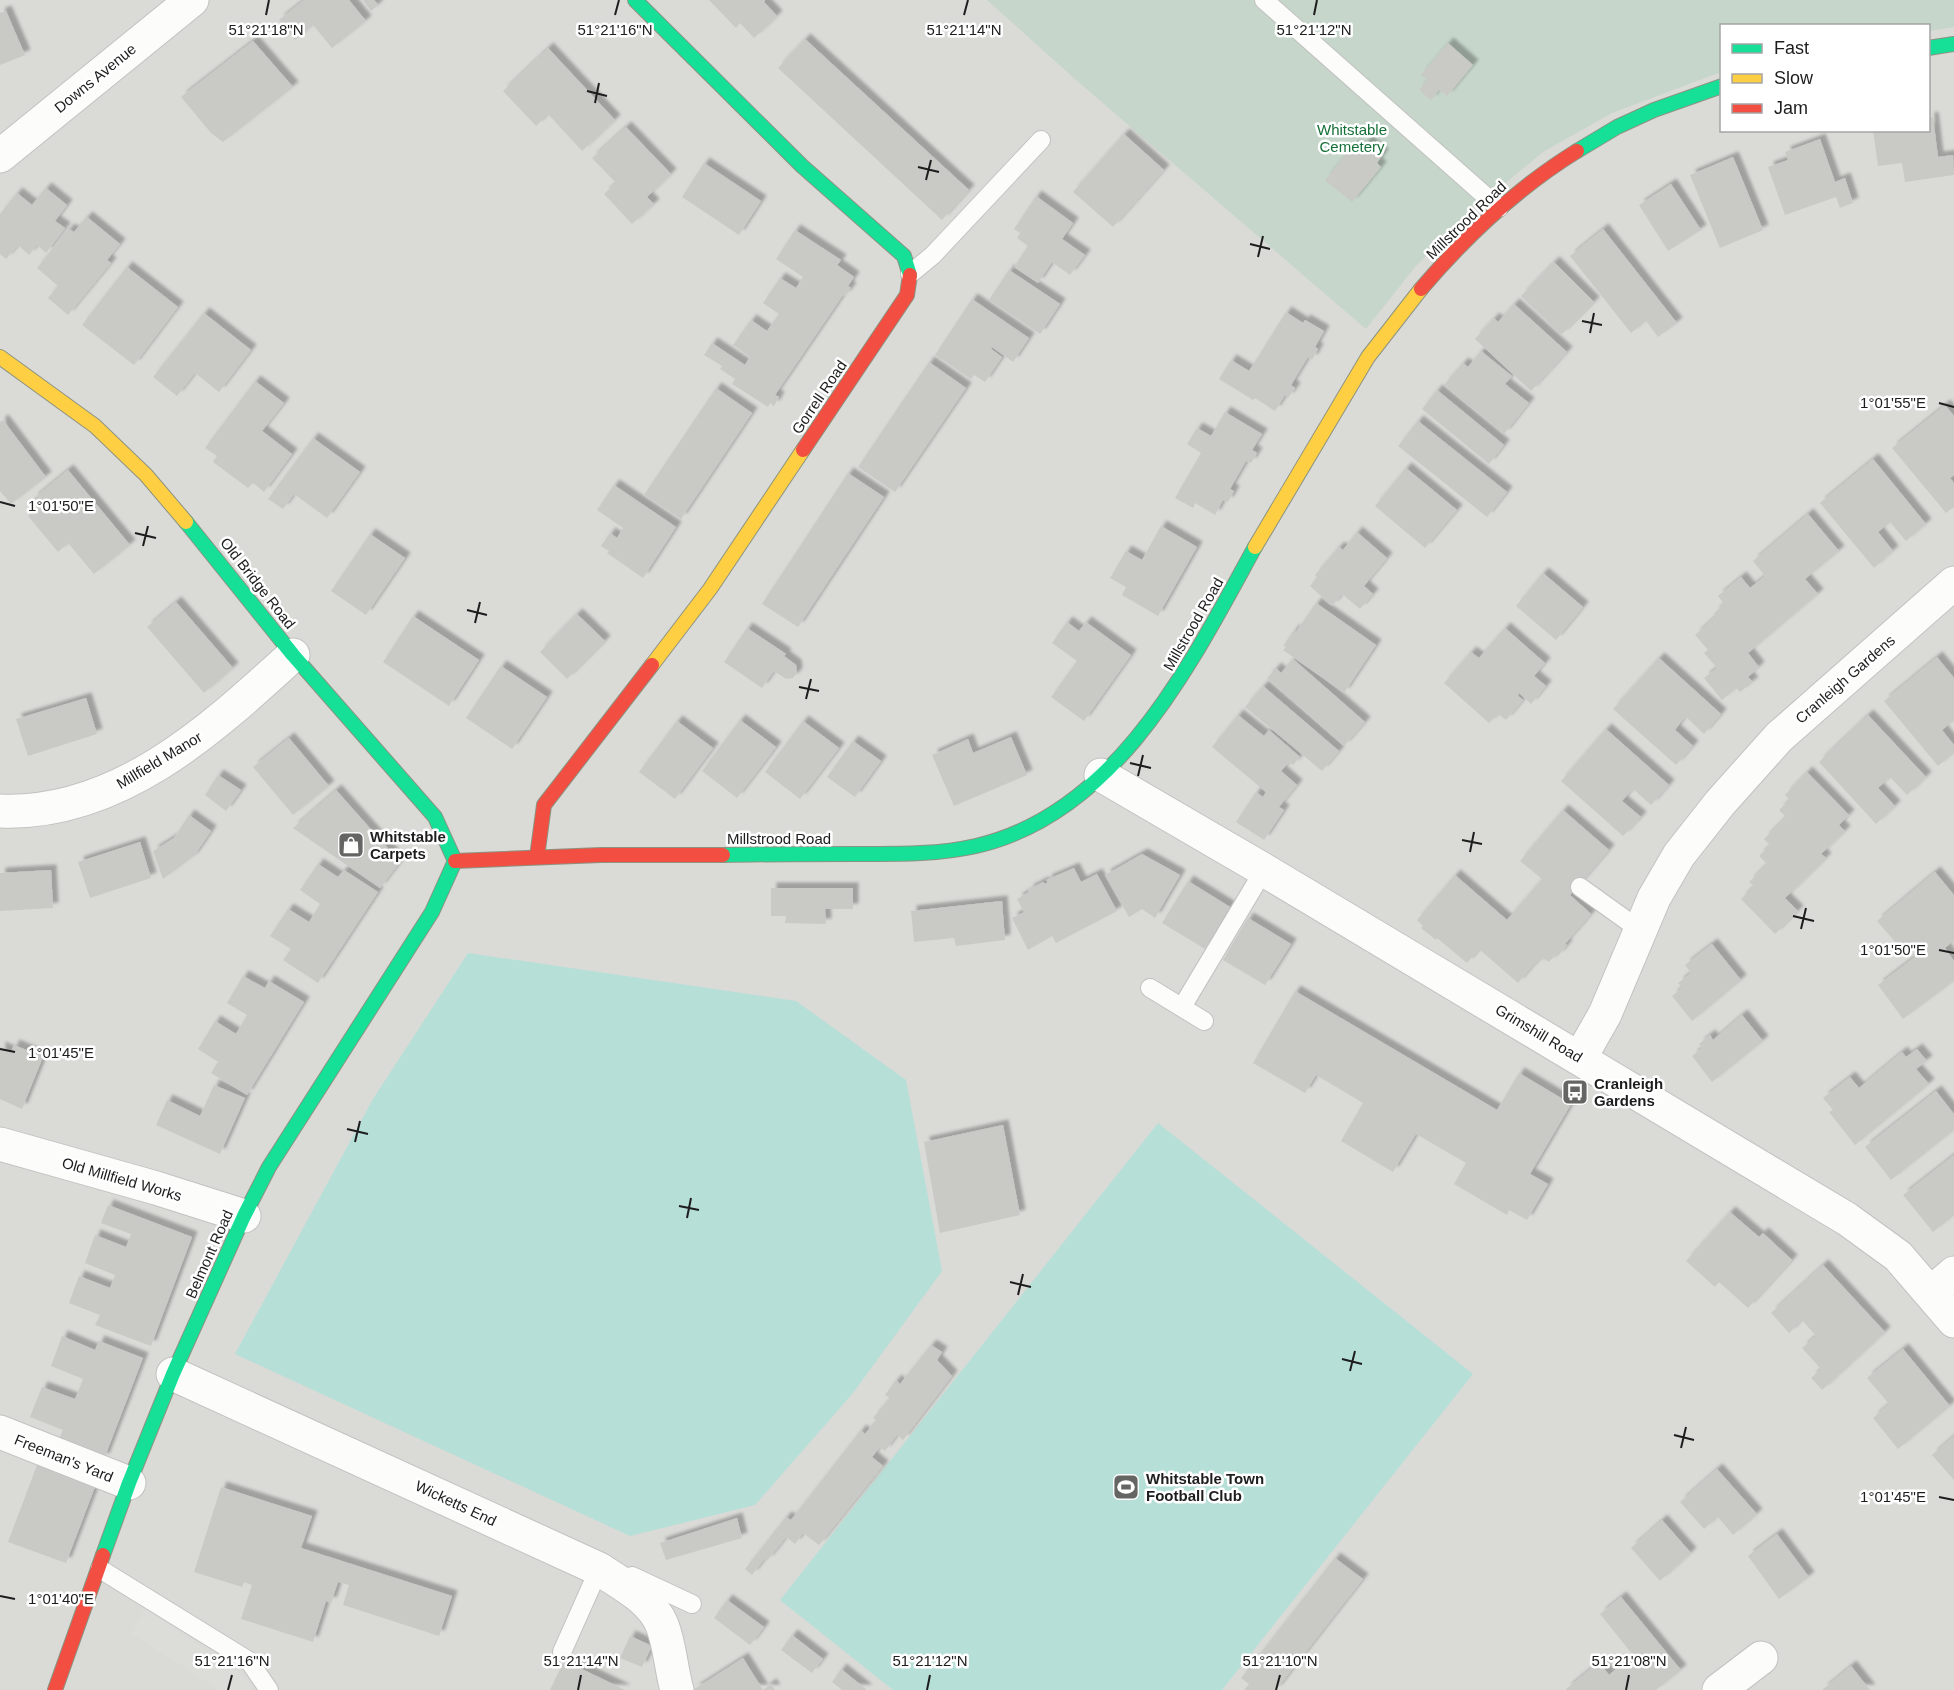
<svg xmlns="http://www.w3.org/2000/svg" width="1954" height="1690" font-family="Arial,sans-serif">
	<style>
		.residential { fill: #dadad7; fill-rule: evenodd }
		.cemetery { fill: #c6d6ca }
		.pitch { fill: #b6dfd8 }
		.parking { fill: #dcdcd9 }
		.building { fill: #c9c9c6; filter: url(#shadow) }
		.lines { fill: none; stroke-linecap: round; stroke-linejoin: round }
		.lane-casing { stroke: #c2c2c0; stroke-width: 20 }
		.street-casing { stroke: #c2c2c0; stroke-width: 35 }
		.fast-casing { stroke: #8c9380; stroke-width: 16 }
		.slow-casing { stroke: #8c9380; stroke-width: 16 }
		.jam-casing { stroke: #8c9380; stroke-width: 16 }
		.lane { stroke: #fcfcfb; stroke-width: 18 }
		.street { stroke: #fcfcfb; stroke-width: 33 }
		.fast { stroke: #16e098; stroke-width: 14 }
		.slow { stroke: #ffcf43; stroke-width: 14 }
		.jam { stroke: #f24e42; stroke-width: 14 }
		.ticks { fill: none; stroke: #1d1d1d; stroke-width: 2 }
		.labels { text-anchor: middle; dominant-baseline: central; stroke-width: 5; stroke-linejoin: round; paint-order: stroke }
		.street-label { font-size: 15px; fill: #1d1d1d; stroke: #fff }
		.park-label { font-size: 15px; fill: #167038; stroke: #fff }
		.poi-label { font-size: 15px; font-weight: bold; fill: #1d1d1d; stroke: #fff; text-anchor: start }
		.ticks-label { font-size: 15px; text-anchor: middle; fill: #1d1d1d; stroke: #fff; stroke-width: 5; stroke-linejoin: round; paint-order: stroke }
	</style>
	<defs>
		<filter id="shadow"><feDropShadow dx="5.5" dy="-5.5" stdDeviation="1.5" flood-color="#0004"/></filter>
	</defs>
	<rect width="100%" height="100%" fill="#ebebe6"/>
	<path class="residential" d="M0,0H1954V1690H0ZM1722,26H1928V130H1722Z"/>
	<path class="cemetery" d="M987,0H1954V27L1929,31L1928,26H1722L1721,72L1612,113L1543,152L1468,214L1415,267L1366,329L1076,80Z"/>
	<g class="pitch">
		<path d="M468,953L796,1001L906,1080L942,1271L853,1393L755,1505L630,1536L235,1354L373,1099Z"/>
		<path d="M1158,1123L1473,1374L1222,1690H893L780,1600Z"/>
	</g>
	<path class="parking" d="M145,1609L232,1666L247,1681L253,1690H217L213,1686L132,1634Z"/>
	<g class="building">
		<path d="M304,0H349L366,21L332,48L313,25L295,40L279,20Z"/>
		<path d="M363,0H374L378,5L371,11Z"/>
		<path d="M709,0H765L764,2L777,16L754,38L740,23L736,28Z"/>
		<path d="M6,11L25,55L0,65V13Z"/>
		<path d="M805,39L969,190L942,220L778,68Z"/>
		<path d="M253,41L293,87L223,142L211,133L181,97Z"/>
		<path d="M1448,43L1473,65L1447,96L1439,90L1431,100L1419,90L1427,80L1421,75Z"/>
		<path d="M548,48L615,120L582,151L548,114L536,126L503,91Z"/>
		<path d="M1933,117L1938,157L1953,155L1954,175L1905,182L1902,163L1878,166L1873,130H1929V118Z"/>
		<path d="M626,127L671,174L647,197L654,204L632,224L604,194L616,183L592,158Z"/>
		<path d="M1124,134L1164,170L1113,227L1073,192Z"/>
		<path d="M1820,139L1835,182L1845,178L1853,203L1840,208L1836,197L1785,215L1768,167L1788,160L1785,152Z"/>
		<path d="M1367,141L1383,154L1377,163L1381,167L1352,202L1325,180L1354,145L1360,149Z"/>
		<path d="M1733,157L1763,230L1720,248L1690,175Z"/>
		<path d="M704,163L761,201L739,235L682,197Z"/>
		<path d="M1671,184L1701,230L1668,251L1639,205Z"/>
		<path d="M46,188L67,205L55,221L65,228L46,253L37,245L29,255L18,245L6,259L0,254V214L17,193L32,205Z"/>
		<path d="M1036,196L1073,223L1062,239L1085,255L1070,275L1052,262L1038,283L1014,267L1028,246L1017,238L1020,233L1014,229Z"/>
		<path d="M87,217L120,244L107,260L111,263L68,315L48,298L58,286L37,268L69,229L74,232Z"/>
		<path d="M1603,229L1677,323L1658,337L1646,321L1631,333L1570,256Z"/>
		<path d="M795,230L841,260L837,265L854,277L848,286L851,288L845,296L843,295L775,395L779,397L774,406L770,403L768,407L732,384L735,379L720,369L722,366L704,355L712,343L745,365L750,357L733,345L751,320L767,331L779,314L763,303L780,278L796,288L803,277L776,259Z"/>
		<path d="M1554,262L1594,302L1561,335L1521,296Z"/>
		<path d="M127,267L178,307L134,365L82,325Z"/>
		<path d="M1009,270L1060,304L1040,334L989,300Z"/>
		<path d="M972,299L1029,338L1013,362L992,347L991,349L1002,357L985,382L974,375L971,379L935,355Z"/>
		<path d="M1514,304L1567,352L1531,391L1475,339L1494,318L1498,322Z"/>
		<path d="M1286,312L1303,323L1305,320L1324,331L1315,347L1318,349L1312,360L1308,357L1291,385L1295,388L1288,398L1285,395L1275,411L1255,398L1253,400L1219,379L1231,360L1249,371Z"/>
		<path d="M204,313L251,350L219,392L195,373L177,396L153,377Z"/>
		<path d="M1481,351L1512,376L1505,384L1529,403L1504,434L1444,385L1463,363L1468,367Z"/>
		<path d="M929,362L966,388L895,492L858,467Z"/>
		<path d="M255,381L284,403L262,431L292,454L264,492L253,483L248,488L213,462L217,456L205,448Z"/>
		<path d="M716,388L752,413L681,519L644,495Z"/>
		<path d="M1437,390L1504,445L1489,464L1422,409Z"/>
		<path d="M1945,405L1954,416V475L1950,478L1954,483V507L1946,513L1892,448Z"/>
		<path d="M1225,412L1262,434L1252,450L1257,453L1251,463L1246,461L1230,489L1234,491L1228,502L1223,500L1215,515L1195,503L1193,508L1175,498L1201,453L1187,444L1197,428L1211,436Z"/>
		<path d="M3,420L46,477L11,504L0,491V422Z"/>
		<path d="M1418,421L1507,492L1487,517L1398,446Z"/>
		<path d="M313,438L360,472L327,518L294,494L283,509L268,499Z"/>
		<path d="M1873,459L1926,524L1906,541L1890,522L1878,532L1893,551L1874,568L1820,503Z"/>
		<path d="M1406,468L1457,510L1425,548L1375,506Z"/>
		<path d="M68,470L130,545L94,574L68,543L58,552L28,516L39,507L33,499Z"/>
		<path d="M848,473L884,497L798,627L762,604Z"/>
		<path d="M614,485L676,527L643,578L607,553L609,551L601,546L610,533L617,538L623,528L597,510Z"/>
		<path d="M1808,514L1839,551L1805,579L1818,594L1748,653L1759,667L1748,677L1753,682L1740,692L1736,688L1722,700L1704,678L1717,668L1704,653L1708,650L1695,635L1716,616L1714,613L1724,604L1718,596L1741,577L1750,588L1765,576L1753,561Z"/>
		<path d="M1161,526L1197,547L1158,616L1122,595L1126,587L1110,578L1126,551L1142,560Z"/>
		<path d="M1357,532L1387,558L1364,586L1373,594L1360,609L1342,594L1332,606L1310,586L1317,577L1315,575L1339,547L1343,550Z"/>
		<path d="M370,534L405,558L366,615L331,591Z"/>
		<path d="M1543,573L1583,607L1556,640L1516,606Z"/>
		<path d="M176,602L233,668L204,693L147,627Z"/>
		<path d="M1316,603L1376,645L1344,693L1283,650L1286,647L1283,646L1294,630L1296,632Z"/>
		<path d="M577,614L605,641L567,679L540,652Z"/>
		<path d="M413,616L479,660L449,706L383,662Z"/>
		<path d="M1067,622L1079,631L1086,622L1131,655L1084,721L1051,697L1077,661L1052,643Z"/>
		<path d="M747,628L786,654L784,656L796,665L797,673L793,678L786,679L774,671L762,688L724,662Z"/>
		<path d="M1505,628L1545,663L1534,676L1546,686L1531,704L1519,693L1518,696L1523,700L1506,720L1498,714L1489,723L1444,683L1471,652L1479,658Z"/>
		<path d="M1937,657L1954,678V720L1942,730L1954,745V753L1938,766L1884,701Z"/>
		<path d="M1659,658L1721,714L1704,734L1686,717L1680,723L1675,730L1693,746L1676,765L1613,709Z"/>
		<path d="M1293,659L1365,722L1344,746L1267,678L1276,668L1281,673Z"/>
		<path d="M501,666L547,697L512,749L466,718Z"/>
		<path d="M1263,686L1339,751L1322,771L1245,707Z"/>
		<path d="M86,698L97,734L28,756L16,719Z"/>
		<path d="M1238,715L1264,736L1269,730L1300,757L1293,765L1289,762L1281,771L1297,785L1279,807L1284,810L1264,840L1236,822L1256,792L1263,797L1266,792L1212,747Z"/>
		<path d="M1868,715L1926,777L1907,795L1890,777L1878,788L1895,806L1876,824L1819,762Z"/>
		<path d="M740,720L776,747L737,798L702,771Z"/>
		<path d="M677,721L713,748L675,799L639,772Z"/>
		<path d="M803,721L839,748L800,799L765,772Z"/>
		<path d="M1606,729L1669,785L1651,805L1633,789L1628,794L1622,801L1641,817L1623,836L1561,781Z"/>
		<path d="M1011,737L1027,775L954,806L932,755L968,739L973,753Z"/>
		<path d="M289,738L329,786L293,815L253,767Z"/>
		<path d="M853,741L881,761L855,797L827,777Z"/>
		<path d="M1807,772L1849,815L1839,825L1845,831L1821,854L1826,858L1785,898L1798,911L1775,934L1741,899L1754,886L1749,882L1767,864L1759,856L1770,845L1764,839L1786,817L1779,810L1790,800L1785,795Z"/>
		<path d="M218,775L241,790L226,811L205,795Z"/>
		<path d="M336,790L400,862L380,888L293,828Z"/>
		<path d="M1563,810L1609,850L1570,895L1591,914L1565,944L1567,945L1558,956L1556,954L1549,962L1543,958L1537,965L1535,963L1518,983L1479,949L1467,963L1437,938L1436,940L1421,928L1423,926L1417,920L1455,875L1507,920L1542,879L1520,861Z"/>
		<path d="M189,815L211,831L194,856L163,879L153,851L174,838Z"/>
		<path d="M140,842L151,878L90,898L78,862Z"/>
		<path d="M1142,854L1180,875L1155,918L1142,909L1129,917L1105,875Z"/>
		<path d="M318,864L338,877L344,870L378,892L318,983L283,960L291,949L270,936L288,909L309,922L314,914L320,904L300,890Z"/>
		<path d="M1074,868L1081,882L1097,874L1117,911L1056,943L1052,936L1028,950L1012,918L1024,912L1017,899L1029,892L1028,890L1043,882L1045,884L1048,882L1046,880Z"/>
		<path d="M51,870L53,908L0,911V873Z"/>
		<path d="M1935,872L1954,895V940L1945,948L1954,961V981L1903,1019L1878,985L1924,950L1916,941L1904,952L1877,921Z"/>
		<path d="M1188,881L1230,907L1205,949L1162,923Z"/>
		<path d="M771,888H853V909H825L826,924L785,923L786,916H771Z"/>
		<path d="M1002,901L1005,940L956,946L954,938L914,942L911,911Z"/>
		<path d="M1248,918L1291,944L1265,985L1223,960Z"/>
		<path d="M1712,944L1741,980L1692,1021L1672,996L1682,988L1678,983L1691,973L1685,965Z"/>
		<path d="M243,976L265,988L269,981L304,1002L247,1095L211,1073L218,1062L198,1049L215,1021L236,1034L247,1015L227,1003Z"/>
		<path d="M1295,991L1497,1110L1519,1073L1571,1104L1530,1174L1548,1184L1527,1220L1509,1210L1507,1215L1454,1184L1466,1163L1416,1134L1393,1172L1341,1141L1363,1103L1316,1075L1305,1093L1253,1063Z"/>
		<path d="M1742,1015L1763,1041L1712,1082L1692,1056L1702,1048L1699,1044L1710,1035L1713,1040Z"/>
		<path d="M14,1045L43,1057L22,1109L0,1099V1047L11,1052Z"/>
		<path d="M1917,1049L1927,1061L1916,1069L1929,1084L1855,1145L1829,1112L1833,1110L1823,1098L1850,1077L1859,1088L1902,1052L1906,1057Z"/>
		<path d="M214,1085L245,1098L220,1154L156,1125L167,1100L200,1116Z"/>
		<path d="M1936,1091L1954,1114V1130L1891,1180L1865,1147Z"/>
		<path d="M1003,1125L1020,1215L940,1233L924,1142Z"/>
		<path d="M1954,1155V1215L1933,1232L1903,1195Z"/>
		<path d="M108,1205L192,1237L151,1346L95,1325L100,1315L69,1303L79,1276L110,1288L115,1275L85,1263L95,1235L126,1247L129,1240L131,1234L101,1223Z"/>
		<path d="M1730,1212L1759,1237L1763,1233L1792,1260L1748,1308L1719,1282L1715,1287L1686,1261Z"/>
		<path d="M1823,1265L1885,1332L1822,1390L1811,1378L1821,1369L1802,1348L1816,1336L1802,1320L1789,1333L1771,1313Z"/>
		<path d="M62,1336L95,1350L99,1341L143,1358L104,1459L58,1442L63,1430L30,1417L42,1387L75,1399L83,1379L51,1366Z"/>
		<path d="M931,1345L942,1352L937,1360L952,1376L903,1440L897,1435L885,1451L880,1447L872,1457L883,1466L819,1545L803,1533L795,1544L786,1537L767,1561L765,1558L752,1575L745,1569L786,1517L791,1520L861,1430L865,1434L876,1420L873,1418L890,1398L885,1395L896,1380L900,1384Z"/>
		<path d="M1903,1349L1950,1406L1898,1449L1873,1418L1889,1404L1867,1378Z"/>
		<path d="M1954,1436V1480L1932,1455Z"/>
		<path d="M37,1465L95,1487L66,1563L8,1542Z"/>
		<path d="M1717,1469L1757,1514L1733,1535L1718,1517L1704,1529L1680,1502Z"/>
		<path d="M221,1487L312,1516L301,1548L452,1596L439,1636L343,1605L349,1585L338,1582L331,1603L326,1601L313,1642L241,1619L252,1585L244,1582L242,1587L194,1572Z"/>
		<path d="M737,1518L742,1538L666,1560L660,1543Z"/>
		<path d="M1662,1520L1691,1553L1660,1581L1631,1548Z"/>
		<path d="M1777,1534L1809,1577L1779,1599L1748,1556Z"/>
		<path d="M1335,1558L1363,1579L1276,1690H1244L1249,1684L1241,1678Z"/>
		<path d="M1621,1597L1681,1670L1656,1690H1565L1599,1662L1609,1675L1633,1655L1600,1614Z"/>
		<path d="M727,1600L764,1627L750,1645L714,1618Z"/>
		<path d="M792,1635L823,1659L812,1673L781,1650Z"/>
		<path d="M630,1636L652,1646L642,1667L620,1658Z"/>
		<path d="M743,1658L763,1690L771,1684L775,1690H693Z"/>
		<path d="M564,1661L590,1673L625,1690H550Z"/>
		<path d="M1851,1666L1870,1690H1822Z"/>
		<path d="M841,1669L867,1690H842L832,1682Z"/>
	</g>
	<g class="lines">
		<defs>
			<g id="lane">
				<path d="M1264,0L1499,208"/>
				<path d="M910,274L933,255L1041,140"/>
				<path d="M1580,887L1640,930"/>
				<path d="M1150,988L1204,1021"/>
				<path d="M1182,1007L1264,870"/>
				<path d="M100,1569L249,1661L269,1690"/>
				<path d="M632,1576L692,1604"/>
				<path d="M562,1652L599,1569"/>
			</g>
			<g id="street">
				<path d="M0,156L192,0"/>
				<path d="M1101,775L1264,870L1847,1219L1898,1256L1954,1321"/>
				<path d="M0,811C118,816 212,729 293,655"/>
				<path d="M1580,1058L1605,1014L1654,898L1679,855L1720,803L1779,737L1954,583"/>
				<path d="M0,1144L156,1188L244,1216"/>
				<path d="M1931,1293L1954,1273"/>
				<path d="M173,1374L599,1569C621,1584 651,1598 662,1625C670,1645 671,1669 677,1690"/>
				<path d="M0,1432L129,1483"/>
				<path d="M1719,1690L1761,1658"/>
			</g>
			<g id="fast">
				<path d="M635,0L802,166L904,256L910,275"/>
				<path d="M1928,48L1954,44"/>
				<path d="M1577,151L1617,127L1654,110L1722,86"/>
				<path d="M186,522L293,655L435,817L455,861"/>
				<path d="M723,855C767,854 811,854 855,854C895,854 936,855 976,846C1118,813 1191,663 1255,547"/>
				<path d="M103,1555L129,1483L173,1374L244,1216L269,1167L432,912L455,861"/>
			</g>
			<g id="slow">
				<path d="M0,357L95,426L146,475L186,522"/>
				<path d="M1255,547L1368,357L1421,289"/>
				<path d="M652,665L710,589L803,450"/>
			</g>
			<g id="jam">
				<path d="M1421,289C1467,235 1517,188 1577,151"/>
				<path d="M803,450L907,295L910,275"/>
				<path d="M537,857L544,805L652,665"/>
				<path d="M455,861L601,855H723"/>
				<path d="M55,1690L103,1555"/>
			</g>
		</defs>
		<use href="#lane" class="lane-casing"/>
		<use href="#street" class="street-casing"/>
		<use href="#fast" class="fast-casing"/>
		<use href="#slow" class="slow-casing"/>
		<use href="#jam" class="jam-casing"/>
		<use href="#lane" class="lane"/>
		<use href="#street" class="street"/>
		<use href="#fast" class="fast"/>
		<use href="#slow" class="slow"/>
		<use href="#jam" class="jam"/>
	</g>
	<path class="ticks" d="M266,15L269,0M615,15L619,0M964,15L968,0M1314,15L1317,0M587,91L607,96M595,103L599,83M918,167L939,172M926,180L931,160M1250,244L1270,249M1258,257L1263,236M1582,321L1602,325M1590,333L1594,313M1939,403L1954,407M0,502L15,506M135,533L156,538M143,546L148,526M467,610L487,615M475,623L480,602M799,687L819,691M806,699L811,679M1130,763L1151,768M1138,776L1143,755M1462,840L1482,844M1470,852L1474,832M1793,916L1814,921M1801,929L1806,908M1939,950L1954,953M0,1049L15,1052M347,1129L368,1134M355,1142L360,1121M679,1206L699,1210M687,1218L691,1198M1010,1282L1031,1287M1018,1295L1023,1274M1342,1359L1362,1364M1350,1371L1355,1351M1674,1435L1694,1440M1681,1448L1686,1427M1939,1497L1954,1500M0,1596L15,1599M228,1690L232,1675M578,1690L581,1675M927,1690L930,1675M1276,1690L1280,1675M1626,1690L1629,1675"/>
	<defs>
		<symbol id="shop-square" viewBox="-11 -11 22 22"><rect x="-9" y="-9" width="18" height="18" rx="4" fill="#656563" stroke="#fff"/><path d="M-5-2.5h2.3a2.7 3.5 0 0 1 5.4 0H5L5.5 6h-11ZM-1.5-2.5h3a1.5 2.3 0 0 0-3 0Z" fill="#fff"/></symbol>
		<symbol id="bus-square" viewBox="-11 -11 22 22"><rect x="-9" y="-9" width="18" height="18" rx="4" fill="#656563" stroke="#fff"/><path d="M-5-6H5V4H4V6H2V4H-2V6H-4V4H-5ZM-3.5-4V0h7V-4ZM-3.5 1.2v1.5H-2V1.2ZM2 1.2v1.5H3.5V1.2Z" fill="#fff"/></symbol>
		<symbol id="stadium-square" viewBox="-11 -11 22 22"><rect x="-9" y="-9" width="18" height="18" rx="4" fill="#656563" stroke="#fff"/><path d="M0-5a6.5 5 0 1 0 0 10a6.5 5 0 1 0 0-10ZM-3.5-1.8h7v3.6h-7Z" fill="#fff"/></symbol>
	</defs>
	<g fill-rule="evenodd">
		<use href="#shop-square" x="336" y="830" width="30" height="30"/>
		<use href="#bus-square" x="1560" y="1077" width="30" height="30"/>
		<use href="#stadium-square" x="1111" y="1472" width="30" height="30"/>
	</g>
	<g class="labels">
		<g class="street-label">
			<text transform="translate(95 78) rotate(-39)">Downs Avenue</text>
			<text transform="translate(1466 220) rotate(-44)">Millstrood Road</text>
			<text transform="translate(819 397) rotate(-56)">Gorrell Road</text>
			<text transform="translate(258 583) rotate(52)">Old Bridge Road</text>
			<text transform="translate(1193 624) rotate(-60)">Millstrood Road</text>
			<text transform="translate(1845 679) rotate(-41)">Cranleigh Gardens</text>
			<text transform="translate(159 760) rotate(-31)">Millfield Manor</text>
			<text x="779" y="838">Millstrood Road</text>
			<text transform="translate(1539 1033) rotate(31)">Grimshill Road</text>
			<text transform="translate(122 1179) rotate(16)">Old Millfield Works</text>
			<text transform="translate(209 1254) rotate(-66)">Belmont Road</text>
			<text transform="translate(64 1458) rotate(22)">Freeman's Yard</text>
			<text transform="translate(456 1503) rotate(25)">Wicketts End</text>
		</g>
		<g class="park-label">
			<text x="1352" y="129">Whitstable<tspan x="1352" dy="17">Cemetery</tspan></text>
		</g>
		<g class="poi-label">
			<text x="370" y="836">Whitstable<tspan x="370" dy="17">Carpets</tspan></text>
			<text x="1594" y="1083">Cranleigh<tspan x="1594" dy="17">Gardens</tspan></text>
			<text x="1146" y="1478">Whitstable Town<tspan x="1146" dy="17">Football Club</tspan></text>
		</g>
	</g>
	<g class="ticks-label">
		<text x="615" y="35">51°21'16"N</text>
		<text x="964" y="35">51°21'14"N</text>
		<text x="1314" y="35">51°21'12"N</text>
		<text x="266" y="35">51°21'18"N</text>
		<text x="1893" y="408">1°01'55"E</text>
		<text x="61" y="511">1°01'50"E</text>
		<text x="1893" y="955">1°01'50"E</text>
		<text x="61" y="1058">1°01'45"E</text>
		<text x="1893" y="1502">1°01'45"E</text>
		<text x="61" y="1604">1°01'40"E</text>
		<text x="232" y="1666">51°21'16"N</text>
		<text x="581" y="1666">51°21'14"N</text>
		<text x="930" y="1666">51°21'12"N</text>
		<text x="1280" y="1666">51°21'10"N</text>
		<text x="1629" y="1666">51°21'08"N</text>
	</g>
	<rect x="1720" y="24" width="210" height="108" fill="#ffffff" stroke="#a5a5a5" stroke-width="1.5"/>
	<rect x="1732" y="44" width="30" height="9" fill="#16e098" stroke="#a5a5a5" stroke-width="1.5"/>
	<text x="1774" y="54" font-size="18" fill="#1d1d1d">Fast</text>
	<rect x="1732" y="74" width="30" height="9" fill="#ffcf43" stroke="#a5a5a5" stroke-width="1.5"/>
	<text x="1774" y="84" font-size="18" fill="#1d1d1d">Slow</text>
	<rect x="1732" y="104" width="30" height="9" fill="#f24e42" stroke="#a5a5a5" stroke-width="1.5"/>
	<text x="1774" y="114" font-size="18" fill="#1d1d1d">Jam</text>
</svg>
